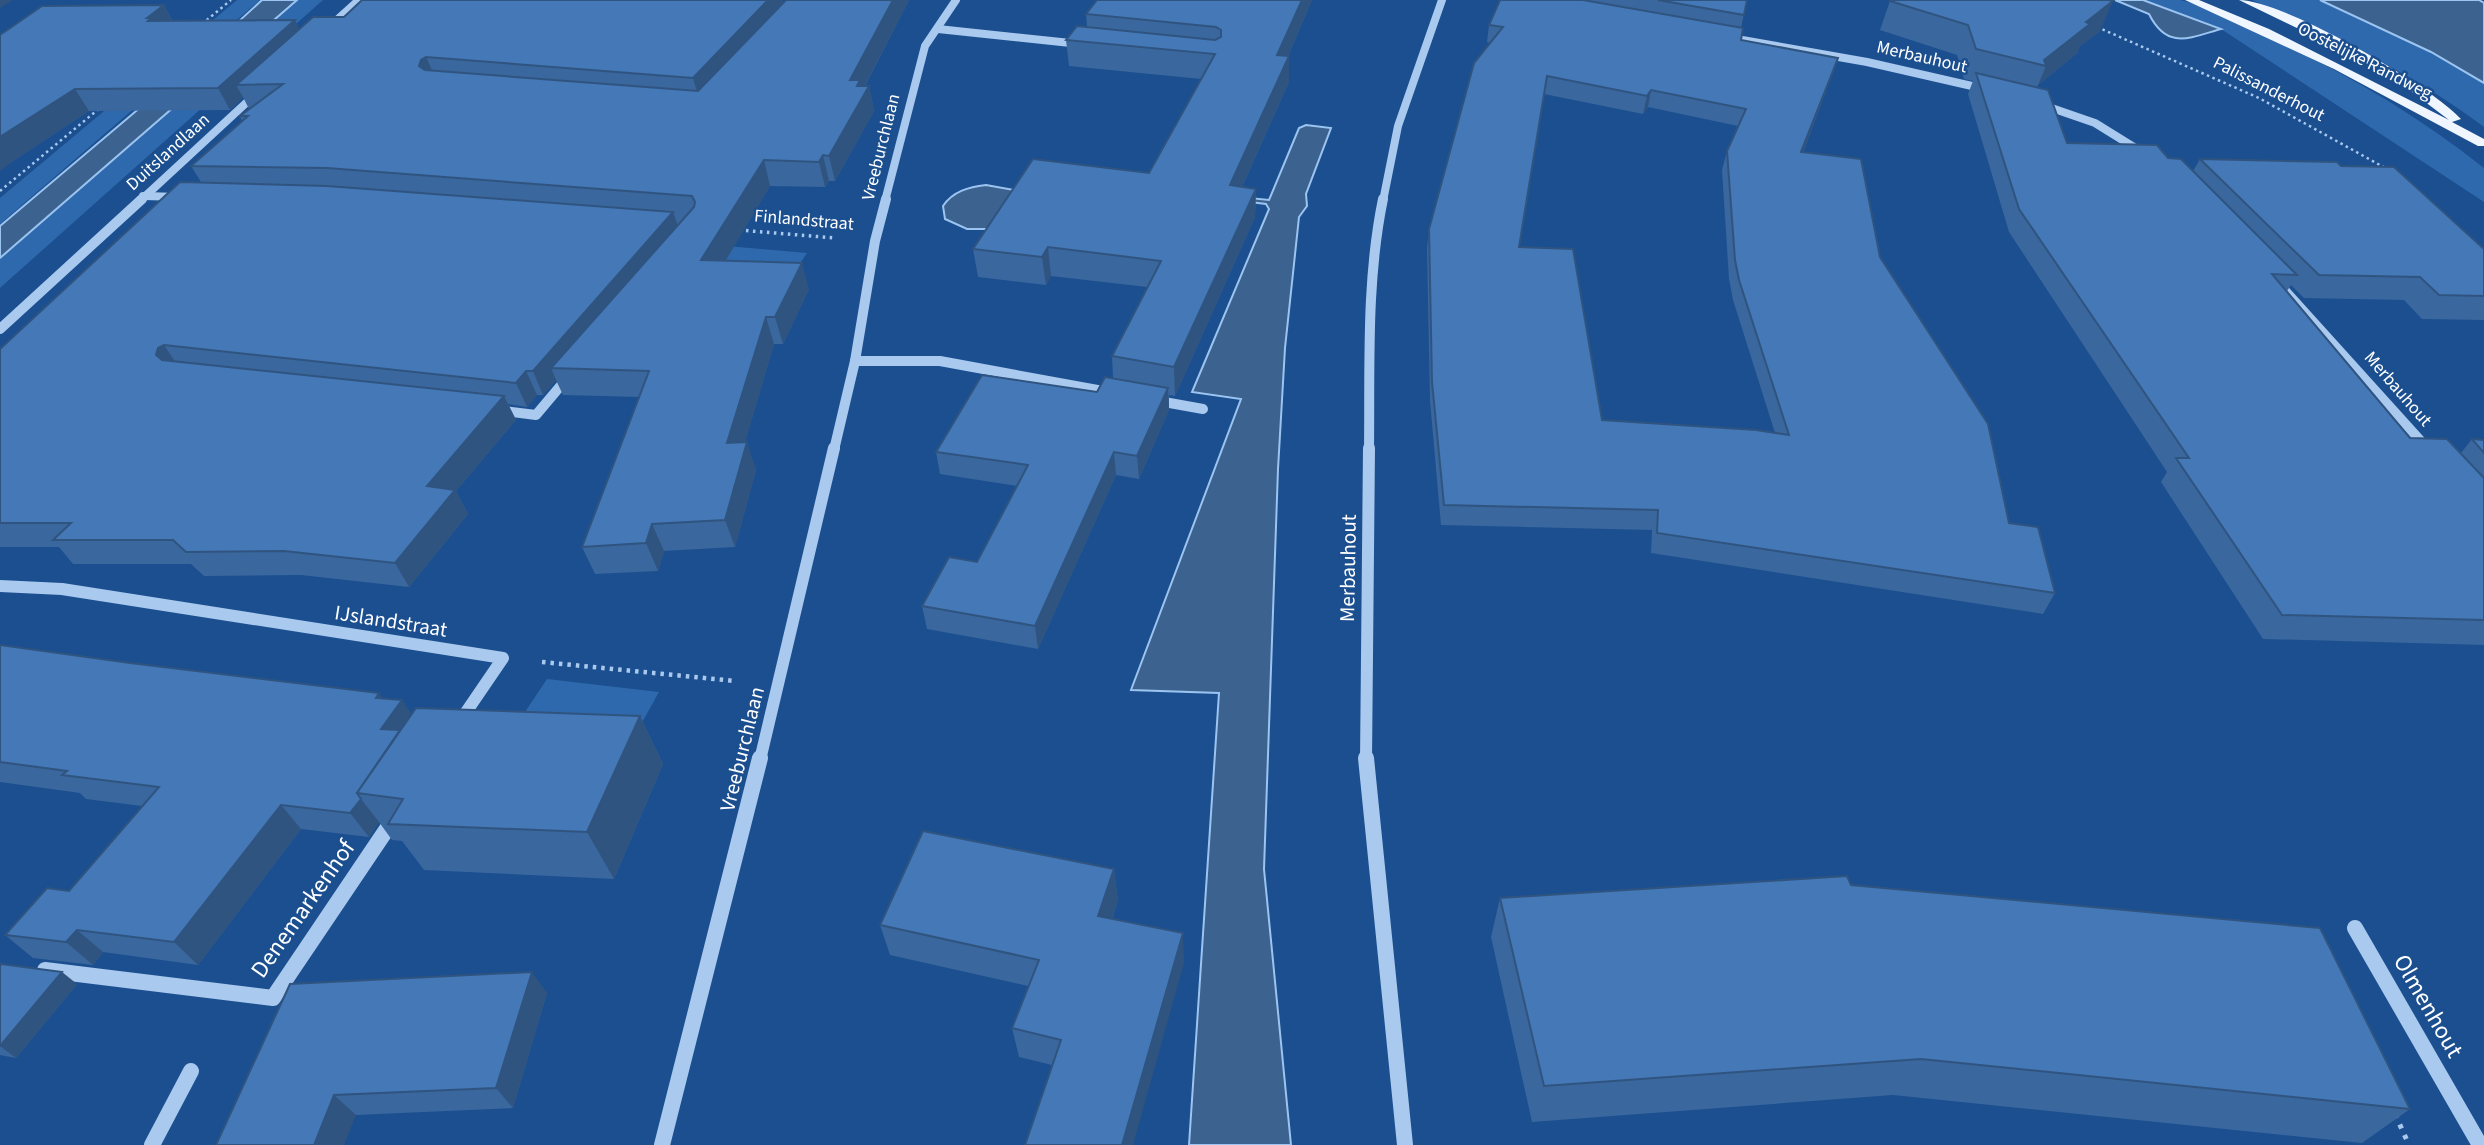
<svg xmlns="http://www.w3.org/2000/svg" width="2484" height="1145" font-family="'Source Sans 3',sans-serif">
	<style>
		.green { fill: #2e69ad }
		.water { fill: #3c6290; stroke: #9cc4f0; stroke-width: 2 }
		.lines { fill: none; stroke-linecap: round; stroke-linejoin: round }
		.path-far3 { stroke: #a9c9ee; stroke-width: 2.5; stroke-dasharray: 2.5 3.5; stroke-linecap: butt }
		.path-far2 { stroke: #a9c9ee; stroke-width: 3.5; stroke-dasharray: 2.5 4.5; stroke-linecap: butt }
		.path-far1 { stroke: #a9c9ee; stroke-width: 4.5; stroke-dasharray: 3.5 5; stroke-linecap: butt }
		.path { stroke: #a9c9ee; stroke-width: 5; stroke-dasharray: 4.5 7; stroke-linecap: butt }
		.minor-far3 { stroke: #a9c9ee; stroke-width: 8 }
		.minor-far2 { stroke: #a9c9ee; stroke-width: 10 }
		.minor-far1 { stroke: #a9c9ee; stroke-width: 12 }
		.minor { stroke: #a9c9ee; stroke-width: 16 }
		.major { fill: #f0f6ff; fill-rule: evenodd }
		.wall { fill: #3a679d; fill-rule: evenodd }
		.shaded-wall { fill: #305480 }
		.building { fill: #4478b7; stroke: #305480; stroke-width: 2; fill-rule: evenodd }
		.labels { text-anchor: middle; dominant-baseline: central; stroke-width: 5; stroke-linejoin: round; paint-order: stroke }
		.far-street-label { font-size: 18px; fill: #fff; stroke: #1b4f8f }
		.street-label { font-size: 21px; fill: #fff; stroke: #1b4f8f }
		.near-street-label { font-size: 24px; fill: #fff; stroke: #1b4f8f }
	</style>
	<rect width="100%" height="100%" fill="#1b4f8f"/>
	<g class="green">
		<path d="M237,0H260L0,224V198Z"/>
		<path d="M297,0H323L0,288V258Z"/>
		<path d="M2143,0C2155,0 2169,0 2180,0C2204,5 2228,19 2250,29C2334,66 2412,111 2484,168V202L2221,29Z"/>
		<path d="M2252,0H2320L2431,52L2484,83V127C2413,74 2334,35 2252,0Z"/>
		<path d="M726,246L807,253L793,274L710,267Z"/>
		<path d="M547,679L659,692L635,735L519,721Z"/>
	</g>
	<g class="water">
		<path d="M262,0H297L0,258V226L200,57Z"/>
		<path d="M2115,0H2143L2221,29C2189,38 2167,50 2149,14Z"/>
		<path d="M2320,0H2479L2484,3V83L2431,52Z"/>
		<path d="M1306,125L1331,128L1306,194L1307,206L1299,217L1285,348L1278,469L1264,869L1291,1145H1189L1219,693L1131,690L1241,399L1192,392L1269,209L1266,204L1158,191L1159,189L1269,200L1299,128Z"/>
		<path d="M986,185L1019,191L993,229H967L945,219L943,206C953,191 969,187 986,185Z"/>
	</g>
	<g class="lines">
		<g class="path-far3">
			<path d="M202,24L231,0"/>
			<path d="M2097,27L2259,98L2387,169"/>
			<path d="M0,191L101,107"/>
		</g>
		<path class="path-far2" d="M739,230L835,238"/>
		<path class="path-far1" d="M542,662L735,681"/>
		<path class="path" d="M2395,1114L2409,1145"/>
		<g class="minor-far3">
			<path d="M328,28L359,0"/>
			<path d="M938,29L1080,44"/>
			<path d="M1725,37L1867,62L1985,89"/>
			<path d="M2040,104L2095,123L2145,154"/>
			<path d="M143,196L181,197"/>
			<path d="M140,201L258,92"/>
			<path d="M885,201L925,46L956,0"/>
			<path d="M1383,201L1398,126L1442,0"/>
		</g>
		<g class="minor-far2">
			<path d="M2276,281L2428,449"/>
			<path d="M0,329L142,199"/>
			<path d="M855,361H940L1114,393"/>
			<path d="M1153,400L1203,409"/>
			<path d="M495,410L536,415L568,377"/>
			<path d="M834,450L855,361L875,241L886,199"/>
			<path d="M1369,450C1370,367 1366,281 1383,199"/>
		</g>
		<g class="minor-far1">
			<path d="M0,586L62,589L503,658L460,721"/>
			<path d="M760,760L834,448"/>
			<path d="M1366,760L1369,448"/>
		</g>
		<g class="minor">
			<path d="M1366,758L1405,1145"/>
			<path d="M2355,928L2480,1145"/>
			<path d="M45,970L273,998L395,817"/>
			<path d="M152,1145L191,1071"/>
			<path d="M662,1145L760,758"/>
		</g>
		<path class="major" d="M2185,0H2199L2269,29L2449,120L2404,86L2351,54L2239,0C2283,0 2430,85 2461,119L2452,122L2484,139V146H2478L2334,69Z"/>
	</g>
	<g class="wall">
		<path d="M362,0H782L783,4L786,0H909L865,86H869L874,111L835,181H829L825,187L770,186L725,261L809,289L783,344H774L745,442L756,470L735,547L664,551L658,571L595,574L582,547L639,397L563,395L556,380L543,395H537L527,407L508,404L516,420L456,491L468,514L409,587L301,575L204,576L191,564H73L59,547H0V349L201,182L191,166L242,121L240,116L249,109L243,97L230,110L89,111L16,159L0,35L164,5L172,20H295L299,29L344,17Z"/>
		<path d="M1312,0L1288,56L1289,82L1242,187L1256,189L1255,217L1175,396L1169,395V410L1139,479L1116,475L1038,649L927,629L922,606L977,562L1017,486L940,474L936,452L1097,392L1113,378L1112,356L1147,287L1051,276L1046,285L978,277L973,249L1149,173L1201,79L1069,66L1066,40L1087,27L1086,14Z"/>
		<path d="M1500,0H1747L1741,28V40L1838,58L1832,75L1803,153L1880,257L2009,523L2055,593L2043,614L1651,553L1652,530L1441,525L1430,401L1427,248L1429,229L1490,43L1487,42L1489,25ZM1544,94L1643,114L1648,107L1738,126L1727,151L1722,170L1729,279L1733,300L1775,433L1602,420L1519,247Z"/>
		<path d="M1890,1L2100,31L2080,46L2077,53L2038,85L2037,87L2067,143L2168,158L2193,171L2200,159L2341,166L2484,249V320L2422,319L2404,300L2304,298L2291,285L2287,291L2410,438L2461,453L2472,439L2484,440V645L2263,639L2161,482L2167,472L2009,232L1968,94L1973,81L1964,79L1957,55L1880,30Z"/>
		<path d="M0,645L383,698L411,714L640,716L663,764L614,879L424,870L402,841L392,840L379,822L369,837L301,829L198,965L103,952L93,965L33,958L5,935L69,891L142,806L86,799L80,793L0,782Z"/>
		<path d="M1114,869L1118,900L1112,919L1184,963L1052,1065L1019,1057L1012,1028L1028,986L890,955L880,925Z"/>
		<path d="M1851,885L2410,1109L2362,1143L1893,1095L1532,1122L1491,937L1500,898Z"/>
		<path d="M0,966L77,984L16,1058L0,1055Z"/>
		<path d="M547,993L513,1108L356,1115L216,1145Z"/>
	</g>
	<g class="shaded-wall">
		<path d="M0,0H13L0,8Z"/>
		<path d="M768,0H782L785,12L700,102L693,78Z"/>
		<path d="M893,0H909L862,91L869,86L874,111L835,181L829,156L850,80Z"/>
		<path d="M1302,0H1312L1277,81V55Z"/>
		<path d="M2113,1L2100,31L2080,46L2077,53L2038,85L2046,66L2044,60L2086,22Z"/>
		<path d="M164,5L175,26L162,37L147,18Z"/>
		<path d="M295,20L305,41L236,85L243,97L230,110L218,88Z"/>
		<path d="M1289,56V82L1230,213V185Z"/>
		<path d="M426,57L437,81L419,66L421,60Z"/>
		<path d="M1838,58L1832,75L1796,171L1801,152Z"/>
		<path d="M75,89L89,111L16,159L0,171V137Z"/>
		<path d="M1651,90L1648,107L1643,114L1647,96Z"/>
		<path d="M823,155L829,181L825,187L819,162Z"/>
		<path d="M764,160L770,186L710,287L701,260Z"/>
		<path d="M1256,189L1255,217L1175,396L1174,367Z"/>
		<path d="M673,212L681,234L551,368L556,380L543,395L533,371Z"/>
		<path d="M1048,247L1051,276L1046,285L1042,257Z"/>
		<path d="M802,263L809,289L783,344L775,317Z"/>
		<path d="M766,317L774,344L737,470L727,443Z"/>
		<path d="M164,345L180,369L173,371L156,355L158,348Z"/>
		<path d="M526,371L537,395L527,407L516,383Z"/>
		<path d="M1168,388L1169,410L1139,479L1137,456Z"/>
		<path d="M504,396L516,420L456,491L468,514L409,587L395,563L427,486Z"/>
		<path d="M747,442L756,470L735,547L725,520Z"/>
		<path d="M1114,452L1116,475L1038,649L1035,626Z"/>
		<path d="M652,524L664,551L658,571L646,543Z"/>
		<path d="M379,693L393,713L402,700L419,725L411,735L381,729L376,698Z"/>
		<path d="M640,716L663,764L614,879L587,832Z"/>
		<path d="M361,799L379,822L369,837L350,813Z"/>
		<path d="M281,805L301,829L198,965L174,942Z"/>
		<path d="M1114,869L1118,900L1102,947L1098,916Z"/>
		<path d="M77,930L103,952L93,965L66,942Z"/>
		<path d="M1183,933L1184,963L1133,1145H1122Z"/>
		<path d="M62,972L77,984L16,1058L0,1046Z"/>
		<path d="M532,972L547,993L513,1108L496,1088Z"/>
		<path d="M334,1095L356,1115L344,1145H314Z"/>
	</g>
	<g class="building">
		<path d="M362,0H768L693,78L426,57L421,60L419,66L425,70L698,91L786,0H893L850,80H860L857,86H869L829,156L823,155L819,162L764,160L701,260L802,263L775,317H766L727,443L747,442L725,520L652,524L646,543L582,547L649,371L551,368L694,207L695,202L692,196L327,168L191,166L248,116H240L283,84L236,85L313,17H344Z"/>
		<path d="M1097,0H1302L1277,55L1289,56L1230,185L1256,189L1174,367L1112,356L1161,261L1048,247L1042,257L973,249L1033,159L1149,173L1215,54L1066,40L1077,26L1215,40L1221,37V30L1216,27L1086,14Z"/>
		<path d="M1500,0H1583L1743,28L1741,40L1838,58L1801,152L1861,159L1880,257L1988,424L2009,523L2038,527L2055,593L1657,533L1658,510L1444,505L1432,382L1429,229L1474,63L1503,27L1489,25ZM1547,76L1647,96L1651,90L1746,109L1727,151L1735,260L1739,280L1789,435L1756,430L1602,420L1573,249L1519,247Z"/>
		<path d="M1658,0H1747L1744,15Z"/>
		<path d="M1891,0H2108L2113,1L2086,22L2090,24L2044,60L2046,66L1976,49L1968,25L1890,1Z"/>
		<path d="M164,5L147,18H151L148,21L295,20L218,88L75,89L0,137V35L42,6Z"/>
		<path d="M1976,73L2048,90L2067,143L2157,145L2168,158L2181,159L2297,275L2272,274L2410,438L2447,439L2484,478V620L2282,615L2176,458H2189L2019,209Z"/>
		<path d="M2200,159L2337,162L2341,166L2394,167L2484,249V296L2439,295L2420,277L2319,275Z"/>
		<path d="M180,182L327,186L673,212L533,371H526L516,383L164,345L158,348L156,355L162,360L504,396L427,486L455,490L395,563L284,551L186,552L173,540H53L71,523H0V349Z"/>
		<path d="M982,375L1097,392L1105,377L1168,388L1137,456L1114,452L1035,626L922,606L949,557L977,562L1028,465L936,452Z"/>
		<path d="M2472,439L2484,440V453Z"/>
		<path d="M0,645L130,663L379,693L376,698L402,700L381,729L400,730L357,793L361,799L350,813L281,805L174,942L77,930L66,942L5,935L47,888L69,891L159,787L62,775L67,771L0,762Z"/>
		<path d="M416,708L640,716L587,832L388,824L403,799L357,793Z"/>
		<path d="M923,831L1114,869L1098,916L1183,933L1122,1145H1025L1061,1040L1012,1028L1039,960L880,925Z"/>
		<path d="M1847,876L1851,885L2320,928L2410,1109L1921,1059L1544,1086L1500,898Z"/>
		<path d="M1,964L62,972L0,1046V966Z"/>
		<path d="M532,972L496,1088L334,1095L314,1145H216L290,984Z"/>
	</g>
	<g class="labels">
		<g class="far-street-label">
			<text transform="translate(1922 57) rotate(13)">Merbauhout</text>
			<text transform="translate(2365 61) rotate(27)">Oostelijke Randweg</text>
			<text transform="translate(2269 89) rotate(27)">Palissanderhout</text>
			<text transform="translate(881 147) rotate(-76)">Vreeburchlaan</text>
			<text transform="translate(168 152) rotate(-42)">Duitslandlaan</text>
			<text transform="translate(804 220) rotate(5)">Finlandstraat</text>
			<text transform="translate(2398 389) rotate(49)">Merbauhout</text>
		</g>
		<g class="street-label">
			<text transform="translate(1348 568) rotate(-89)">Merbauhout</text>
			<text transform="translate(391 621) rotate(9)">IJslandstraat</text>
			<text transform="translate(742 749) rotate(-76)">Vreeburchlaan</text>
		</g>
		<g class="near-street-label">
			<text transform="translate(303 909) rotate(-55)">Denemarkenhof</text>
			<text transform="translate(2428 1006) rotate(60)">Olmenhout</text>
		</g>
	</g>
</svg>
